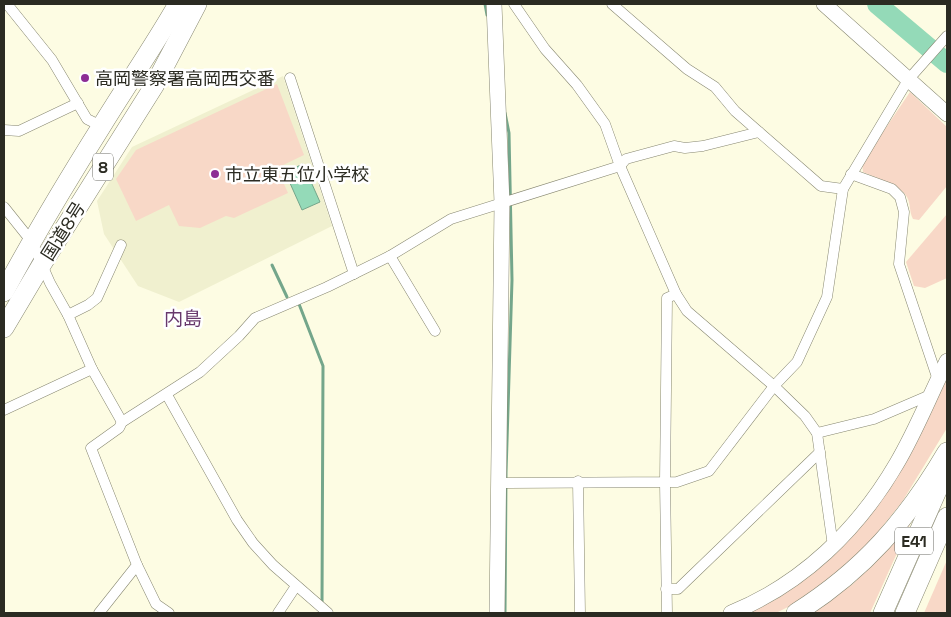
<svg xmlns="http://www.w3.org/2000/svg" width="951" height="617" font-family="'Space Grotesk','Noto Sans JP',sans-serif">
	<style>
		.built { fill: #f0f0cf }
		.green { fill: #f8d8c7 }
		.water { fill: #94dab8; stroke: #74a68b }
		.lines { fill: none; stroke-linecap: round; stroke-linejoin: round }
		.stream { stroke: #74a68b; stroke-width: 3 }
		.river { stroke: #94dab8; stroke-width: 20 }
		.street-casing { stroke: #878771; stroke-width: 11 }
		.secondary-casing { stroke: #878771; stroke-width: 16 }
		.highway-casing { stroke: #878771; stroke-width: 20 }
		.street { stroke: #fff; stroke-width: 10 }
		.secondary { stroke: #fff; stroke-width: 15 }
		.highway { stroke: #fff; stroke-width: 19 }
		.poi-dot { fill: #8d2d95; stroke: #fff; stroke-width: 2 }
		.labels { text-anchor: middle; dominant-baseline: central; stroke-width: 5; stroke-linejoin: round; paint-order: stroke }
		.shield { fill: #fff; stroke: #6b6b64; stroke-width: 1 }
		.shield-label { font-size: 16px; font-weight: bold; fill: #2b2b22 }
		.poi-label { font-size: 18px; fill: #2b2b22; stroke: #fff; text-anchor: start }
		.street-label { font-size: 18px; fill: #2b2b22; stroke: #fff }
		.neighbourhood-label { font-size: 19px; fill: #68386c; stroke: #fff }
	</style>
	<rect width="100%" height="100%" fill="#fdfce3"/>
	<path class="built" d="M283,76L332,226L179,302L138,286L104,234L97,201L132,147Z"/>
	<g class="green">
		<path d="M277,84L304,155L277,168L288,193L234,218L226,216L200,228L179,226L169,205L136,221L116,179L136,150Z"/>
		<path d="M910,92L947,127V186L919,220L913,219C909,212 911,204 907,197C902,186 874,177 863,172L862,163Z"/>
		<path d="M947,214V278L925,288L914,286L906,262Z"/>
		<path d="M947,376V428L902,502L866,547L838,575L796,603L776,613H745L775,600L812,572L850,536Z"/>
		<path d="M911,522L870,613H808L853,584Z"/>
		<path d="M947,560V613H924Z"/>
	</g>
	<path class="water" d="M303,164L320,202L302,210L285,172Z"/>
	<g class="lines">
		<g class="stream">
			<path d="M485,4L487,15"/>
			<path d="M272,265L287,297"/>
			<path d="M299,304L323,366L322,604"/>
			<path d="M505,613L506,473L512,280L509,133L505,113"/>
		</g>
		<path class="river" d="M877,4L947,63"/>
		<defs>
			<g id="street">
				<path d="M7,4L52,60L87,119L101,126"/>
				<path d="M514,4L545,49L577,85L605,124L620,166L676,294L687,311L774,386L805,416L817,433L833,546"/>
				<path d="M612,4L687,69L715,87L735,111L821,186L843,189"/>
				<path d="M290,78L354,274"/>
				<path d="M4,130L19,131L78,103"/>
				<path d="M851,174L892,189L900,197L904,212L899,264L938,380"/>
				<path d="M4,207L32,242L50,283L68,315L92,369L122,422"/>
				<path d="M390,256L435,331"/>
				<path d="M68,315L88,305L97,298L121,245"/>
				<path d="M167,395L237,520L253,543L273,565L328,613"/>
				<path d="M4,410L92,369"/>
				<path d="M817,433L874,419L930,395"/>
				<path d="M578,481L580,613"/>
				<path d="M497,483L677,482L709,471L774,386L797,362L827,297L843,189L908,80L947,36"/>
				<path d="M137,565L156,604L169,613"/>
				<path d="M666,589H678L820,452"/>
				<path d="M99,613L137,565L91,448L119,428L122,422L200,372L239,336L255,318L327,287L390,256L451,219L620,166L626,159L674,146L685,148L703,146L759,132"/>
				<path d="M278,613L296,586"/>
				<path d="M667,613L665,482L667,298L676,294"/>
			</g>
			<g id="secondary">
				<path d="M494,4L502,203L497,613"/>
				<path d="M824,4L947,114"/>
				<path d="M731,613C802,584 858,530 897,463C916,431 930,395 947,361"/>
			</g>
			<g id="highway">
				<path d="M4,292C34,236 67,181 101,127C126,86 154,46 178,4"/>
				<path d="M4,328L42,264L154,86L197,4"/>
				<path d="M796,613C864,570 907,520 947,452"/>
				<path d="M883,613L944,475"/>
				<path d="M905,613L947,517"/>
			</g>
		</defs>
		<use href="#street" class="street-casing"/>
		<use href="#secondary" class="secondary-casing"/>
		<use href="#highway" class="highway-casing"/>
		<use href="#street" class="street"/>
		<use href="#secondary" class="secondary"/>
		<use href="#highway" class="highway"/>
	</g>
	<g class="poi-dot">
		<circle cx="85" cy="78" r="5"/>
		<circle cx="215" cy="174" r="5"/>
	</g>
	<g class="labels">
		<g class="shield">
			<rect x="93" y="153.5" width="20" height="27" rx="4"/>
			<rect x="895" y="527.5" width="38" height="27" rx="4"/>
		</g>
		<g class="shield-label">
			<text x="103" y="167">8</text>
			<text x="914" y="541">E41</text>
		</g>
		<g class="poi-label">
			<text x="95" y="78">高岡警察署高岡西交番</text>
			<text x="225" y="174">市立東五位小学校</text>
		</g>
		<g class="street-label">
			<text transform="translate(63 231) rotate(-58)">国道8号</text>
		</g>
		<g class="neighbourhood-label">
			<text x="183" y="318">内島</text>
		</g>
	</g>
	<rect width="951" height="617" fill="none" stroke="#2b2b22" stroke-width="10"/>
</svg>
